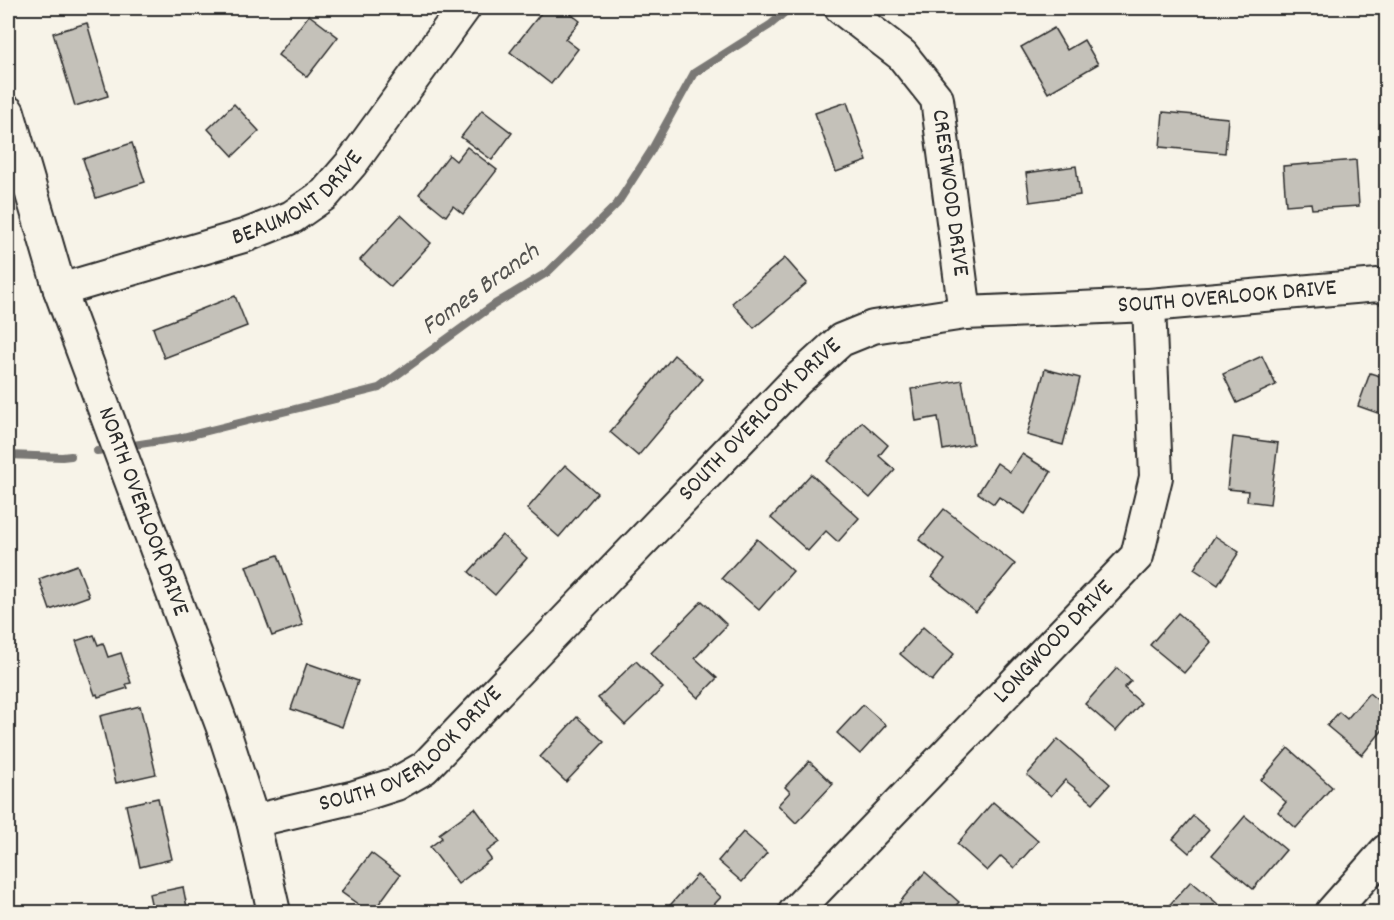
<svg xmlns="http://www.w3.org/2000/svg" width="1394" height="920" font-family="Dekko,sans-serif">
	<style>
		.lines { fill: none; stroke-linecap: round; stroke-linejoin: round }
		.stream { stroke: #7a7874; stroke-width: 8 }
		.building { fill: #c4c1b9; stroke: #2b2b2b; stroke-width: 1.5 }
		.minor-casing { stroke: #2b2b2b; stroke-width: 36 }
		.minor { stroke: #f7f3e8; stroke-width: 32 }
		.labels { text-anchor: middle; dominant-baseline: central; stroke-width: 4.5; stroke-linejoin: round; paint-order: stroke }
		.street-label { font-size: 24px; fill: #2b2b2b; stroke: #f7f3e8 }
		.water-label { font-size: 26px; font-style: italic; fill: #53524f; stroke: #f7f3e8 }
	</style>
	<rect width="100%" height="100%" fill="#f7f3e8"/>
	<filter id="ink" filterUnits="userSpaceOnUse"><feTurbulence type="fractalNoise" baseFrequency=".0167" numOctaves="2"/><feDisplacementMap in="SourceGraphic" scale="12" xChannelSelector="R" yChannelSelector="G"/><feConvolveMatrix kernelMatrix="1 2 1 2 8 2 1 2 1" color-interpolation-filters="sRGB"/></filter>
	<g filter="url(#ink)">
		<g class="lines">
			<g class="stream">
				<path d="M127,446L179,438L379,388L495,304L548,272L617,204L651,151L694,73L770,25L790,8"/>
				<path d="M97,451L112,449"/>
				<path d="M8,455L62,457L71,456"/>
			</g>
		</g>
		<g class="building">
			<path d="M545,8H563L580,21L565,39L578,49L551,84L510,52Z"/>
			<path d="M309,15L338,37L307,77L278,55Z"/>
			<path d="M87,23L108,96L75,106L53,33Z"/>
			<path d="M1054,28L1067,50L1084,40L1098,64L1048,93L1021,47Z"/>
			<path d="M847,102L867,161L836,172L815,113Z"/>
			<path d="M234,104L259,131L233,156L208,129Z"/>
			<path d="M482,110L512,133L492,160L461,137Z"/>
			<path d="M1163,112L1228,118L1225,153L1160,147Z"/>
			<path d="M132,143L145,182L96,198L83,159Z"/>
			<path d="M467,147L497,170L463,214L453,206L446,216L419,194L449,155L456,161Z"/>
			<path d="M1356,160L1359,206L1312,209L1311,203L1286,205L1283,166Z"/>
			<path d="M1076,166L1080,195L1030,202L1026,173Z"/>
			<path d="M401,215L431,243L391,287L360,260Z"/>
			<path d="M785,258L807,283L754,328L732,303Z"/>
			<path d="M235,296L247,326L164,358L153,328Z"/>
			<path d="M674,355L703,379L638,456L610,432Z"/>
			<path d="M1262,356L1276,385L1237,403L1223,374Z"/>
			<path d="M1045,369L1080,378L1063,445L1027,435Z"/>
			<path d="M1370,373L1386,378V416L1358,406Z"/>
			<path d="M962,380L973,444L943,450L938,417L916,421L911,389Z"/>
			<path d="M862,422L888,445L879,456L895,470L870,498L828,461Z"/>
			<path d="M1233,437L1278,443L1270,504L1247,501L1248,491L1227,489Z"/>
			<path d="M1022,454L1051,472L1025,514L999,497L994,504L978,493L997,463L1010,472Z"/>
			<path d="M565,465L597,493L559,537L527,509Z"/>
			<path d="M811,474L859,518L838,542L826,531L808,551L771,518Z"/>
			<path d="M944,509L1015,564L976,612L932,577L945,560L919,540Z"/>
			<path d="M502,535L527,558L495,595L469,572Z"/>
			<path d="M1215,536L1239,552L1218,585L1194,569Z"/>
			<path d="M757,539L793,571L759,610L722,578Z"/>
			<path d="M278,555L303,625L272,636L246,566Z"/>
			<path d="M77,565L89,596L50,610L39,579Z"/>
			<path d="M702,601L727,625L695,658L717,678L698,698L651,653Z"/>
			<path d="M1178,613L1211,642L1184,673L1150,645Z"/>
			<path d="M923,627L954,654L932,681L900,654Z"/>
			<path d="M94,635L98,645L103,643L108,657L121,653L131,683L126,684L128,688L98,697L97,694L95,695L76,641Z"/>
			<path d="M636,661L663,688L625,725L598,698Z"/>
			<path d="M307,663L358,681L342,727L291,709Z"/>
			<path d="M1117,668L1131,681L1124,688L1141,703L1116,731L1085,704Z"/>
			<path d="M1369,693L1386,707V726L1362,755L1327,726L1339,712L1347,719Z"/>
			<path d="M863,705L886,725L860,754L837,733Z"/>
			<path d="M140,706L156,774L116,783L100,716Z"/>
			<path d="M577,717L604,742L566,782L540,757Z"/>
			<path d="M1058,739L1110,784L1093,803L1065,780L1051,796L1027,775Z"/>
			<path d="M1288,748L1332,787L1296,828L1278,812L1286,802L1261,780Z"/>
			<path d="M809,761L833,784L796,823L778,805L790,792L785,787Z"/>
			<path d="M158,798L172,859L140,867L126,805Z"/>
			<path d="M993,802L1038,841L1014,868L1001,856L987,871L957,844Z"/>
			<path d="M475,808L500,842L486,852L491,859L458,884L430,847L442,838L439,834Z"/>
			<path d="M1193,816L1209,830L1189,853L1173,839Z"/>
			<path d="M1245,816L1286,850L1253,889L1212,855Z"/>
			<path d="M743,832L767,853L742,882L718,861Z"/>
			<path d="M371,853L400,875L373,912H369L341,892Z"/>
			<path d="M925,872L959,902L950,912H910L899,903Z"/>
			<path d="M697,875L721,897L707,912H664Z"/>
			<path d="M1191,881L1227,912H1163Z"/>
			<path d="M183,887L188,912H153L149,894Z"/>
		</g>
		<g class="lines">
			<defs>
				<g id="minor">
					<path id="s1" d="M841,8L902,55L937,99L965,313"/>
					<path id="s2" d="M8,112L60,290L223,728L253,821L274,912"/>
					<path id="s3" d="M60,290L247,235L292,217L325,194L351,164L464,8"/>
					<path id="s4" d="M253,821L355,797L396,784L424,768L796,381L841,340L873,327L965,313L1149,305L1378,285L1386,288"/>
					<path id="s5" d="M795,912L1137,556L1156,477L1149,305"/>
					<path d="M1332,912L1386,851"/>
				</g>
			</defs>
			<use href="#minor" class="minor-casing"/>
			<use href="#minor" class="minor"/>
		</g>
	</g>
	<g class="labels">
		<g class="street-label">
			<text stroke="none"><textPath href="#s3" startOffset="258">BEAUMONT DRIVE</textPath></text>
			<text stroke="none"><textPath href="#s1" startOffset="228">CRESTWOOD DRIVE</textPath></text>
			<text stroke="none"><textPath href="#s4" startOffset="1168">SOUTH OVERLOOK DRIVE</textPath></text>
			<text stroke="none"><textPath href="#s4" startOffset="664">SOUTH OVERLOOK DRIVE</textPath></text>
			<text stroke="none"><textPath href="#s2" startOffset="422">NORTH OVERLOOK DRIVE</textPath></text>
			<text stroke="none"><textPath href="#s5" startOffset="374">LONGWOOD DRIVE</textPath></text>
			<text stroke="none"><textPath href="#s4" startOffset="178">SOUTH OVERLOOK DRIVE</textPath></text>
		</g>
		<g class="water-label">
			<text transform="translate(481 290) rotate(-36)">Fomes Branch</text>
		</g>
	</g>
	<rect width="1394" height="920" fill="none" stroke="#f7f3e8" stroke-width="30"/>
	<rect x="15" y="15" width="1364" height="890" fill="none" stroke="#2b2b2b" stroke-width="2" filter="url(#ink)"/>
</svg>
